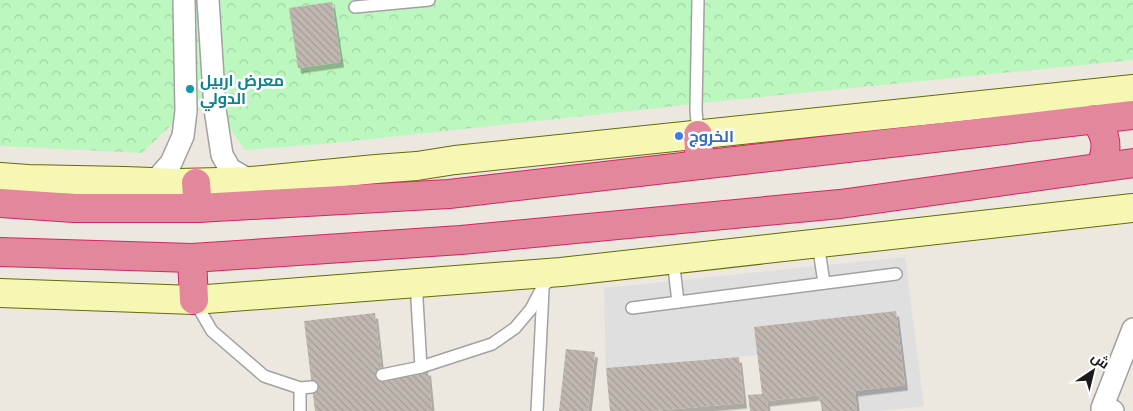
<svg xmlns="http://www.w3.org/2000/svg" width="1133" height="411" font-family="'Golos Text',Cairo,sans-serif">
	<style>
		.park { fill: url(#park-crowns) }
		.parking { fill: #dfdfdf }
		.building { fill: url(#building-back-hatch); filter: url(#shadow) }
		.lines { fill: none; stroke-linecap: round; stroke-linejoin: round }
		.lane-casing { stroke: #a2a2a2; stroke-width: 14 }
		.street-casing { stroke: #a2a2a2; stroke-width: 24 }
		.secondary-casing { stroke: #646c07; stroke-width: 30 }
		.highway-casing { stroke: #d02766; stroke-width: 30 }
		.lane { stroke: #fff; stroke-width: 11 }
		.street { stroke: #fff; stroke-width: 21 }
		.secondary { stroke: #f6f7b3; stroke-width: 28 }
		.highway { stroke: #e3889c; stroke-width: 28 }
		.culture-dot { fill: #0f9aa8; stroke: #fff; stroke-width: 2 }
		.shop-dot { fill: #3f7fe0; stroke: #fff; stroke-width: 2 }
		.labels { text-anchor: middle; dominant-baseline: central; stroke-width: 5; stroke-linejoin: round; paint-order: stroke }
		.culture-label { font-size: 16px; font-weight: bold; fill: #0d838f; stroke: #fff; text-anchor: start }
		.shop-label { font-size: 16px; font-weight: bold; fill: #366cbe; stroke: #fff; text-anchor: start }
	</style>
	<defs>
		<pattern id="park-crowns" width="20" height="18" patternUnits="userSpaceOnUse" patternTransform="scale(1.25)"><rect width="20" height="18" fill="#bcf7bf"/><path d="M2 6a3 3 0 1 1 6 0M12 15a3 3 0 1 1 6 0" fill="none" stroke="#a1d3a4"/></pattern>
		<pattern id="building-back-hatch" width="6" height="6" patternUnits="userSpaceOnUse" patternTransform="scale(1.25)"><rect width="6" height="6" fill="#c0b7b0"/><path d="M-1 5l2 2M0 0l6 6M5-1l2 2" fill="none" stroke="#a49d97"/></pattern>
		<filter id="shadow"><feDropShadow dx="3" dy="5.5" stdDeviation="0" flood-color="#0004"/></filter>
	</defs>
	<rect width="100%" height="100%" fill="#ece8e0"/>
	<path class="park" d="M0,0H1133V60L722,101L334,143L245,150L216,109L186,111L142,153L0,146Z"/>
	<path class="parking" d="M905,257L924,406L879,411H857L855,391L905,384L896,311L755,327L758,355L606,368L604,288Z"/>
	<g class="building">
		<path d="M332,2L341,62L298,68L289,8Z"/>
		<path d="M896,311L905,385L855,391L857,411H822L819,395L767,401L768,411H750L748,395L762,394L754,327Z"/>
		<path d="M375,313L382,375L428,370L432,411H315L304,321Z"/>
		<path d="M566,349L595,352L588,411H559Z"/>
		<path d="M739,357L744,403L652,411H610L606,368Z"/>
	</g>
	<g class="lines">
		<defs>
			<g id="lane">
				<path d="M355,7L429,0"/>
				<path d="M698,135L696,110L698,0"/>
				<path d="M818,243L824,283"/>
				<path d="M673,259L678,302"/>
				<path d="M418,282L417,300L421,367"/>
				<path d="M195,302L212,331L264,376L300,388L312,387"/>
				<path d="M632,308L896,274"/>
				<path d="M382,375L421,367L492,344L515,328L531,309L543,286L553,278"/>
				<path d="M300,388V411"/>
				<path d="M537,411L543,290"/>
			</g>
			<g id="street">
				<path d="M208,0L215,109L222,155L230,169L251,181"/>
				<path d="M154,182L171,163L183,136L186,111L184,0"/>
				<path d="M1113,411L1102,408L1133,329"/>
			</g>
			<g id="secondary">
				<path d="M0,177L28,179L124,181L179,183L220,182L251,181L376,169L417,166L455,160L1133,89"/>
				<path d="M0,293L194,300L561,272L1133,208"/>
			</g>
			<g id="highway">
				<path d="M1094,119C1107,135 1109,148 1100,167"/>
				<path d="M698,135L700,165"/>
				<path d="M196,183L198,208"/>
				<path d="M0,203L74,208H198L449,194L1133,115"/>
				<path d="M0,252L192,258L461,240L840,204L1133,163"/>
				<path d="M192,258L194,300"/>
			</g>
		</defs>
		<use href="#lane" class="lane-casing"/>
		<use href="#street" class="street-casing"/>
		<use href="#secondary" class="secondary-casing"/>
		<use href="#highway" class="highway-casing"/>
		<use href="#lane" class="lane"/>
		<use href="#street" class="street"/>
		<use href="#secondary" class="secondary"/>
		<use href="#highway" class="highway"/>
	</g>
	<circle class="culture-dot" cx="190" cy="89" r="5"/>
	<circle class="shop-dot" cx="679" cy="136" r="5"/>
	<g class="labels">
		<g class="culture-label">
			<text x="200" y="80">معرض اربيل<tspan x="200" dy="18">الدولي</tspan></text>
		</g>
		<g class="shop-label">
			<text x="689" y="136">الخروج</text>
		</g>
	</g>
	<g transform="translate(1093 371) rotate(35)" stroke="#ffffff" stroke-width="4" paint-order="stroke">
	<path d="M0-4L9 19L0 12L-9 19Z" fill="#1b1b1b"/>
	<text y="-8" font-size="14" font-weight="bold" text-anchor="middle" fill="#1b1b1b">ش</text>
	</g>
</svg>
